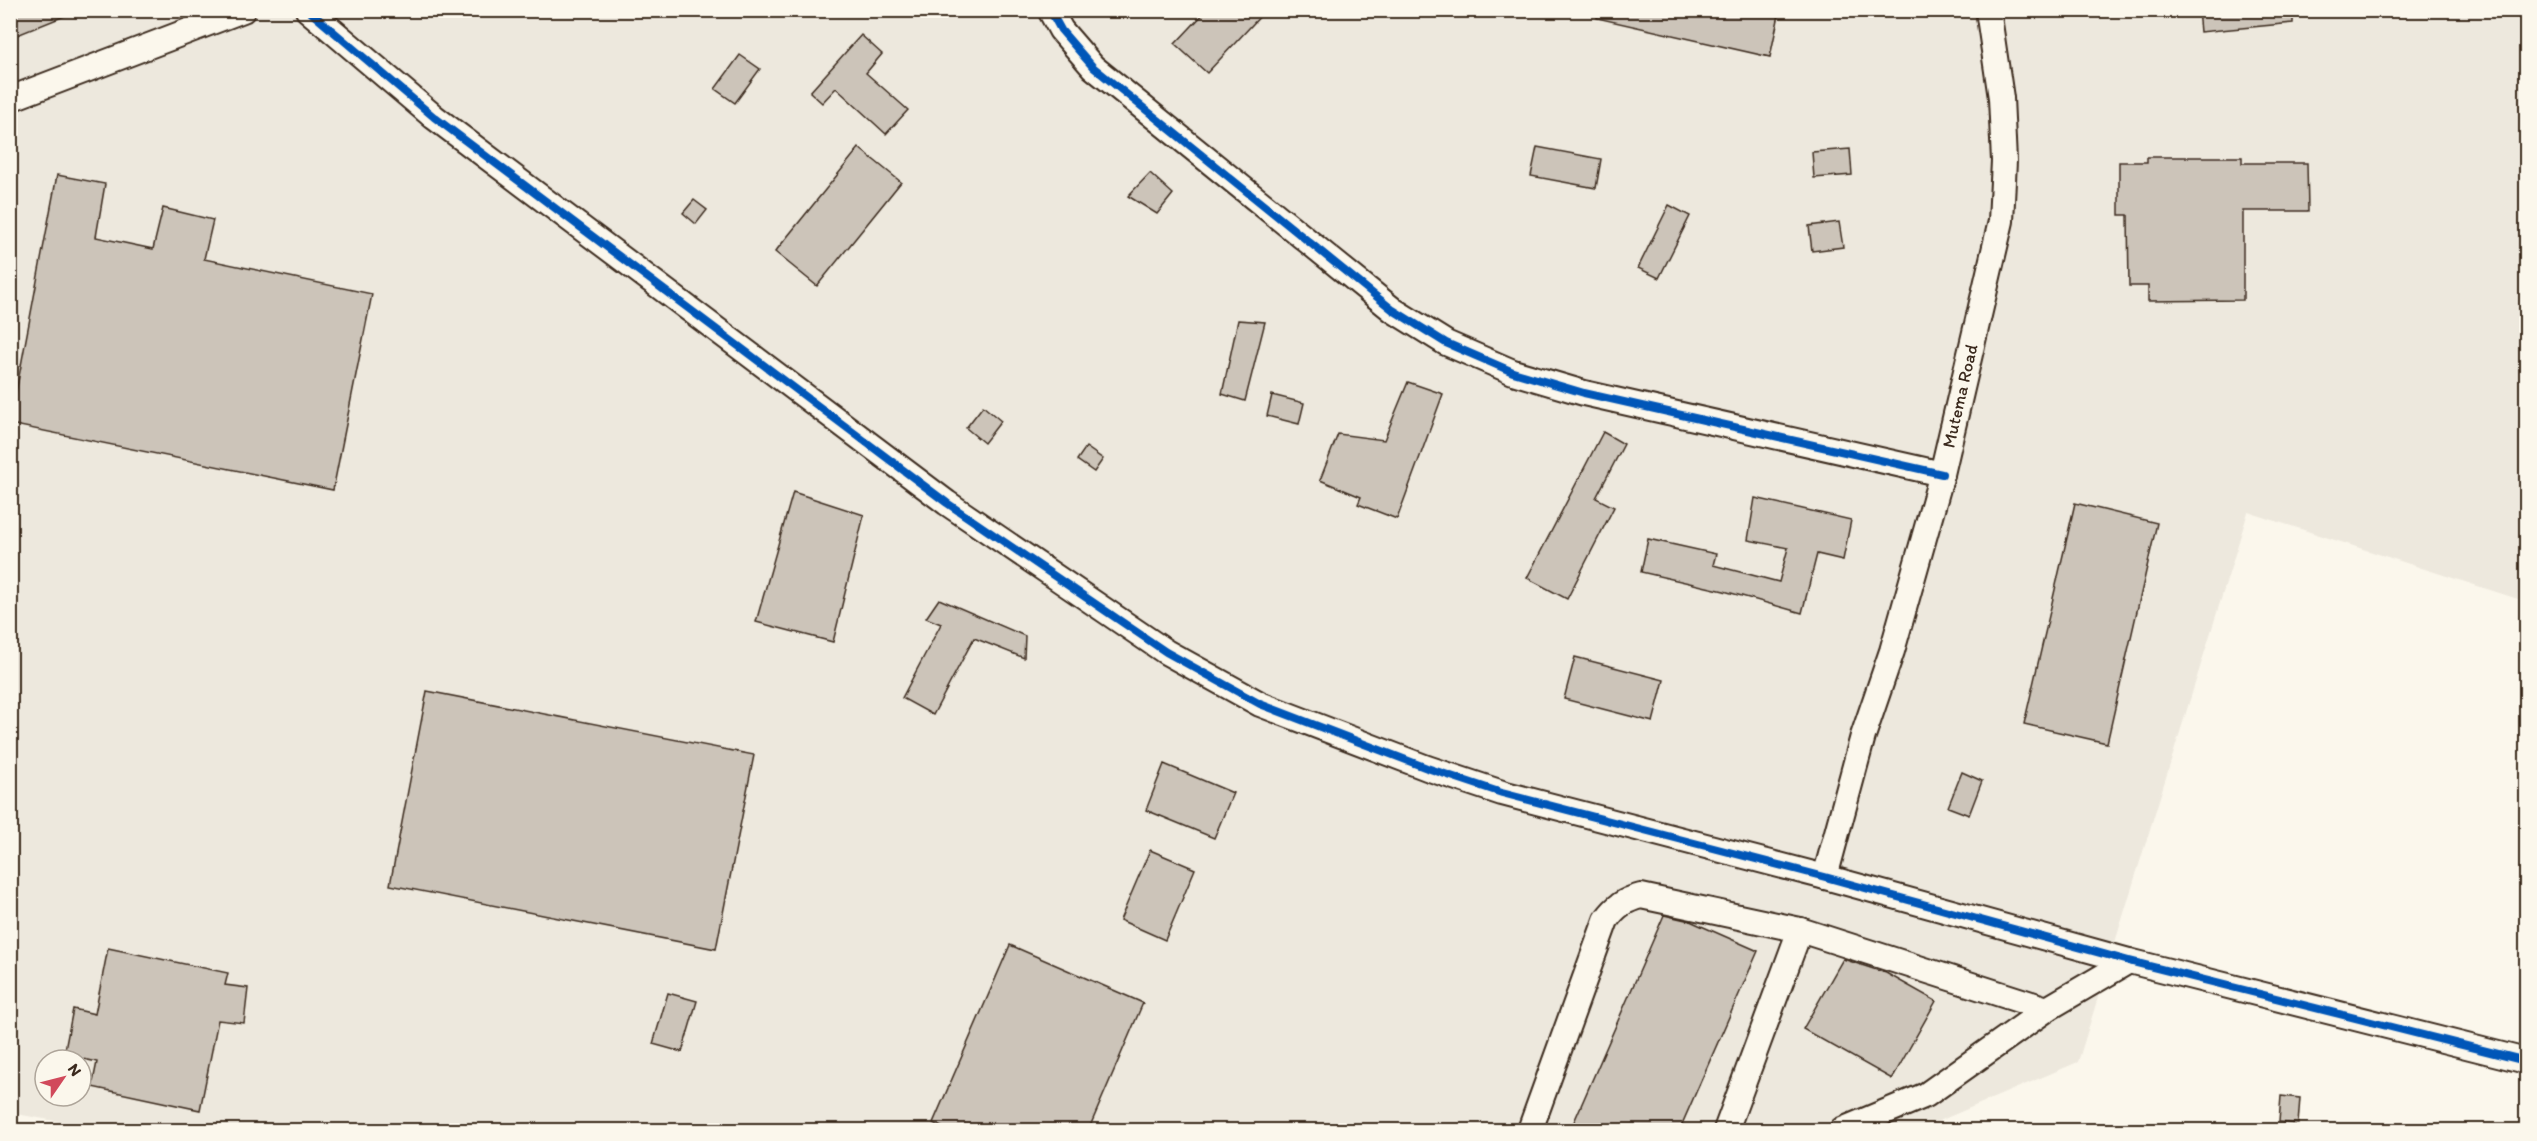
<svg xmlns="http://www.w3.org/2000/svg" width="2537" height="1141" font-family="Itim,sans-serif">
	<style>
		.built { fill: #ede8dd; fill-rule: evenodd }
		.building { fill: #ccc4b9; stroke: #3b2a1e; stroke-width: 1.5 }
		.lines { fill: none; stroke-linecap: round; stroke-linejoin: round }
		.minor-casing { stroke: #3b2a1e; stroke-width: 28 }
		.minor { stroke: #fbf7ec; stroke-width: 24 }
		.cycleway-casing { stroke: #fbf7ec; stroke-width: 11 }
		.cycleway { stroke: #0057b8; stroke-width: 8 }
		.labels { text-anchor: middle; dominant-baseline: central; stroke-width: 4.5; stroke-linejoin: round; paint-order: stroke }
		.street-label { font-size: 18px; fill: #3b2a1e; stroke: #fbf7ec }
	</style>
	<rect width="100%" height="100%" fill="#fbf7ec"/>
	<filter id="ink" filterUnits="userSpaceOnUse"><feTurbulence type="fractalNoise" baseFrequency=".0167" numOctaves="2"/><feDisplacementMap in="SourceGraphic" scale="12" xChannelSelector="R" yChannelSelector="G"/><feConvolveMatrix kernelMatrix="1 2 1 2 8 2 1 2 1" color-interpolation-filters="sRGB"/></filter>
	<g filter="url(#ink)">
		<path class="built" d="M10,11H2526V540L2518,599L2248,512L2078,1062L1918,1130H105L11,1113ZM45,1060H81V1096H45Z"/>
		<g class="building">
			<path d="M10,10H77V11L10,38Z"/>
			<path d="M1207,10H1266L1207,73L1175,44Z"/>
			<path d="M1597,10H1780L1770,57L1597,18Z"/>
			<path d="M2198,10H2293V23L2200,32Z"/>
			<path d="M861,35L882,54L866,73L908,110L886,134L836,88L822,103L810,92Z"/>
			<path d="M740,55L760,69L735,103L715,89Z"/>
			<path d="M1537,147L1601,159L1596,188L1531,176Z"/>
			<path d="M859,148L901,182L817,286L775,252Z"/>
			<path d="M1850,149L1852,175L1814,178L1812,152Z"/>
			<path d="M2147,157H2242V163H2307L2308,211H2243V300L2148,301V286H2129L2128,215H2119V162H2147Z"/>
			<path d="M1150,173L1173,194L1157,214L1128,196Z"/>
			<path d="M57,175L105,184L96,237L153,249L163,208L213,220L204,259L372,294L333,490L10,424Z"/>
			<path d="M694,200L707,210L696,224L683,213Z"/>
			<path d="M1669,205L1690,216L1659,278L1638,268Z"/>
			<path d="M1839,222L1843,247L1812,251L1809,226Z"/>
			<path d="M1238,320L1265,322L1245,401L1222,394Z"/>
			<path d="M1408,382L1443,394L1397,519L1358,504L1361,497L1320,480L1338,434L1384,440Z"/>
			<path d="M1272,395L1304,403L1299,424L1267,416Z"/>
			<path d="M983,406L1001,421L984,443L966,428Z"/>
			<path d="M1603,432L1624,444L1596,498L1614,507L1567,599L1527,578Z"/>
			<path d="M1086,447L1103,459L1094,472L1077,460Z"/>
			<path d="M793,492L864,515L833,642L756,622Z"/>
			<path d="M1755,498L1851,520L1843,560L1817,554L1802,613L1724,591L1641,572L1648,539L1716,554L1713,565L1779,582L1788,548L1748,540Z"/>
			<path d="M2075,503L2157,523L2107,743L2024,724Z"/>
			<path d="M939,599L1025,636L1024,658L974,638L933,715L902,698L941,624L926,618Z"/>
			<path d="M1575,657L1664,680L1653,722L1564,699Z"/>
			<path d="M427,691L754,755L716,949L390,885Z"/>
			<path d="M1164,764L1233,793L1214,838L1146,810Z"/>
			<path d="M1962,772L1982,781L1969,815L1948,807Z"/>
			<path d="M1150,850L1195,869L1165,940L1120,920Z"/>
			<path d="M1664,915L1690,921L1758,951L1679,1131H1570Z"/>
			<path d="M1010,945L1143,1003L1088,1131H950L933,1123Z"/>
			<path d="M108,948L228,973L225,985L248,988L244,1023L218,1020L200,1110L92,1087L97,1062L64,1055L73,1009L95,1014Z"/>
			<path d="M1843,959L1886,973L1936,1001L1892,1079L1803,1029Z"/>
			<path d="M668,993L697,1001L682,1052L653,1044Z"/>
			<path d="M2281,1096L2300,1098L2298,1124L2279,1122Z"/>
		</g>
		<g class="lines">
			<defs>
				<g id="minor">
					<path d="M308,10L434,117L947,503L1166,652L1260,704L1427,768L1502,793L1825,877L2129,961L2526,1061"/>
					<path d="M1050,10L1061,30L1093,67L1393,310L1446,343L1513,372L1584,393L1942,474"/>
					<path d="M10,99L243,10"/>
					<path d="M1825,877L1863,736L1892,651L1942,474L2001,221L2004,161L2001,98L1988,10"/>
					<path d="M1530,1130L1606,920C1616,906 1625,900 1641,896L1800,930L2047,1009"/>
					<path d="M1726,1130L1800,930"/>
					<path d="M1842,1130L1926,1095L2047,1009L2129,961"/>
				</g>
			</defs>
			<use href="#minor" class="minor-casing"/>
			<use href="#minor" class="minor"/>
			<defs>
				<g id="cycleway">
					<path d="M308,10L434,117L947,503L1166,652L1260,704L1427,768L1502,793L1825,877L2129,961L2526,1061"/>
					<path d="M1050,10L1061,30L1093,67L1393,310L1446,343L1513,372L1584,393L1942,474"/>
				</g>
			</defs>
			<use href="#cycleway" class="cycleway-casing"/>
			<use href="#cycleway" class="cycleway"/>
		</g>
	</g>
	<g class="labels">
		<g class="street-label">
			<text transform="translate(1960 396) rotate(-77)">Mutema Road</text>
		</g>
	</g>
	<rect width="2537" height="1141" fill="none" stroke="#fbf7ec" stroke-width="36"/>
	<rect x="18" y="18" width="2501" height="1105" fill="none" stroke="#3b2a1e" stroke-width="2" filter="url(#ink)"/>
	<g transform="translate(63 1078) rotate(55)"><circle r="28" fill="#fbf7ec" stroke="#aea59a" stroke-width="1.5"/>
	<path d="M0-4.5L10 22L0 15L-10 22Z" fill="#d1495b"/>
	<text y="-9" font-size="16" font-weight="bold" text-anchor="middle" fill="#3b2a1e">N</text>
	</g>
</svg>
